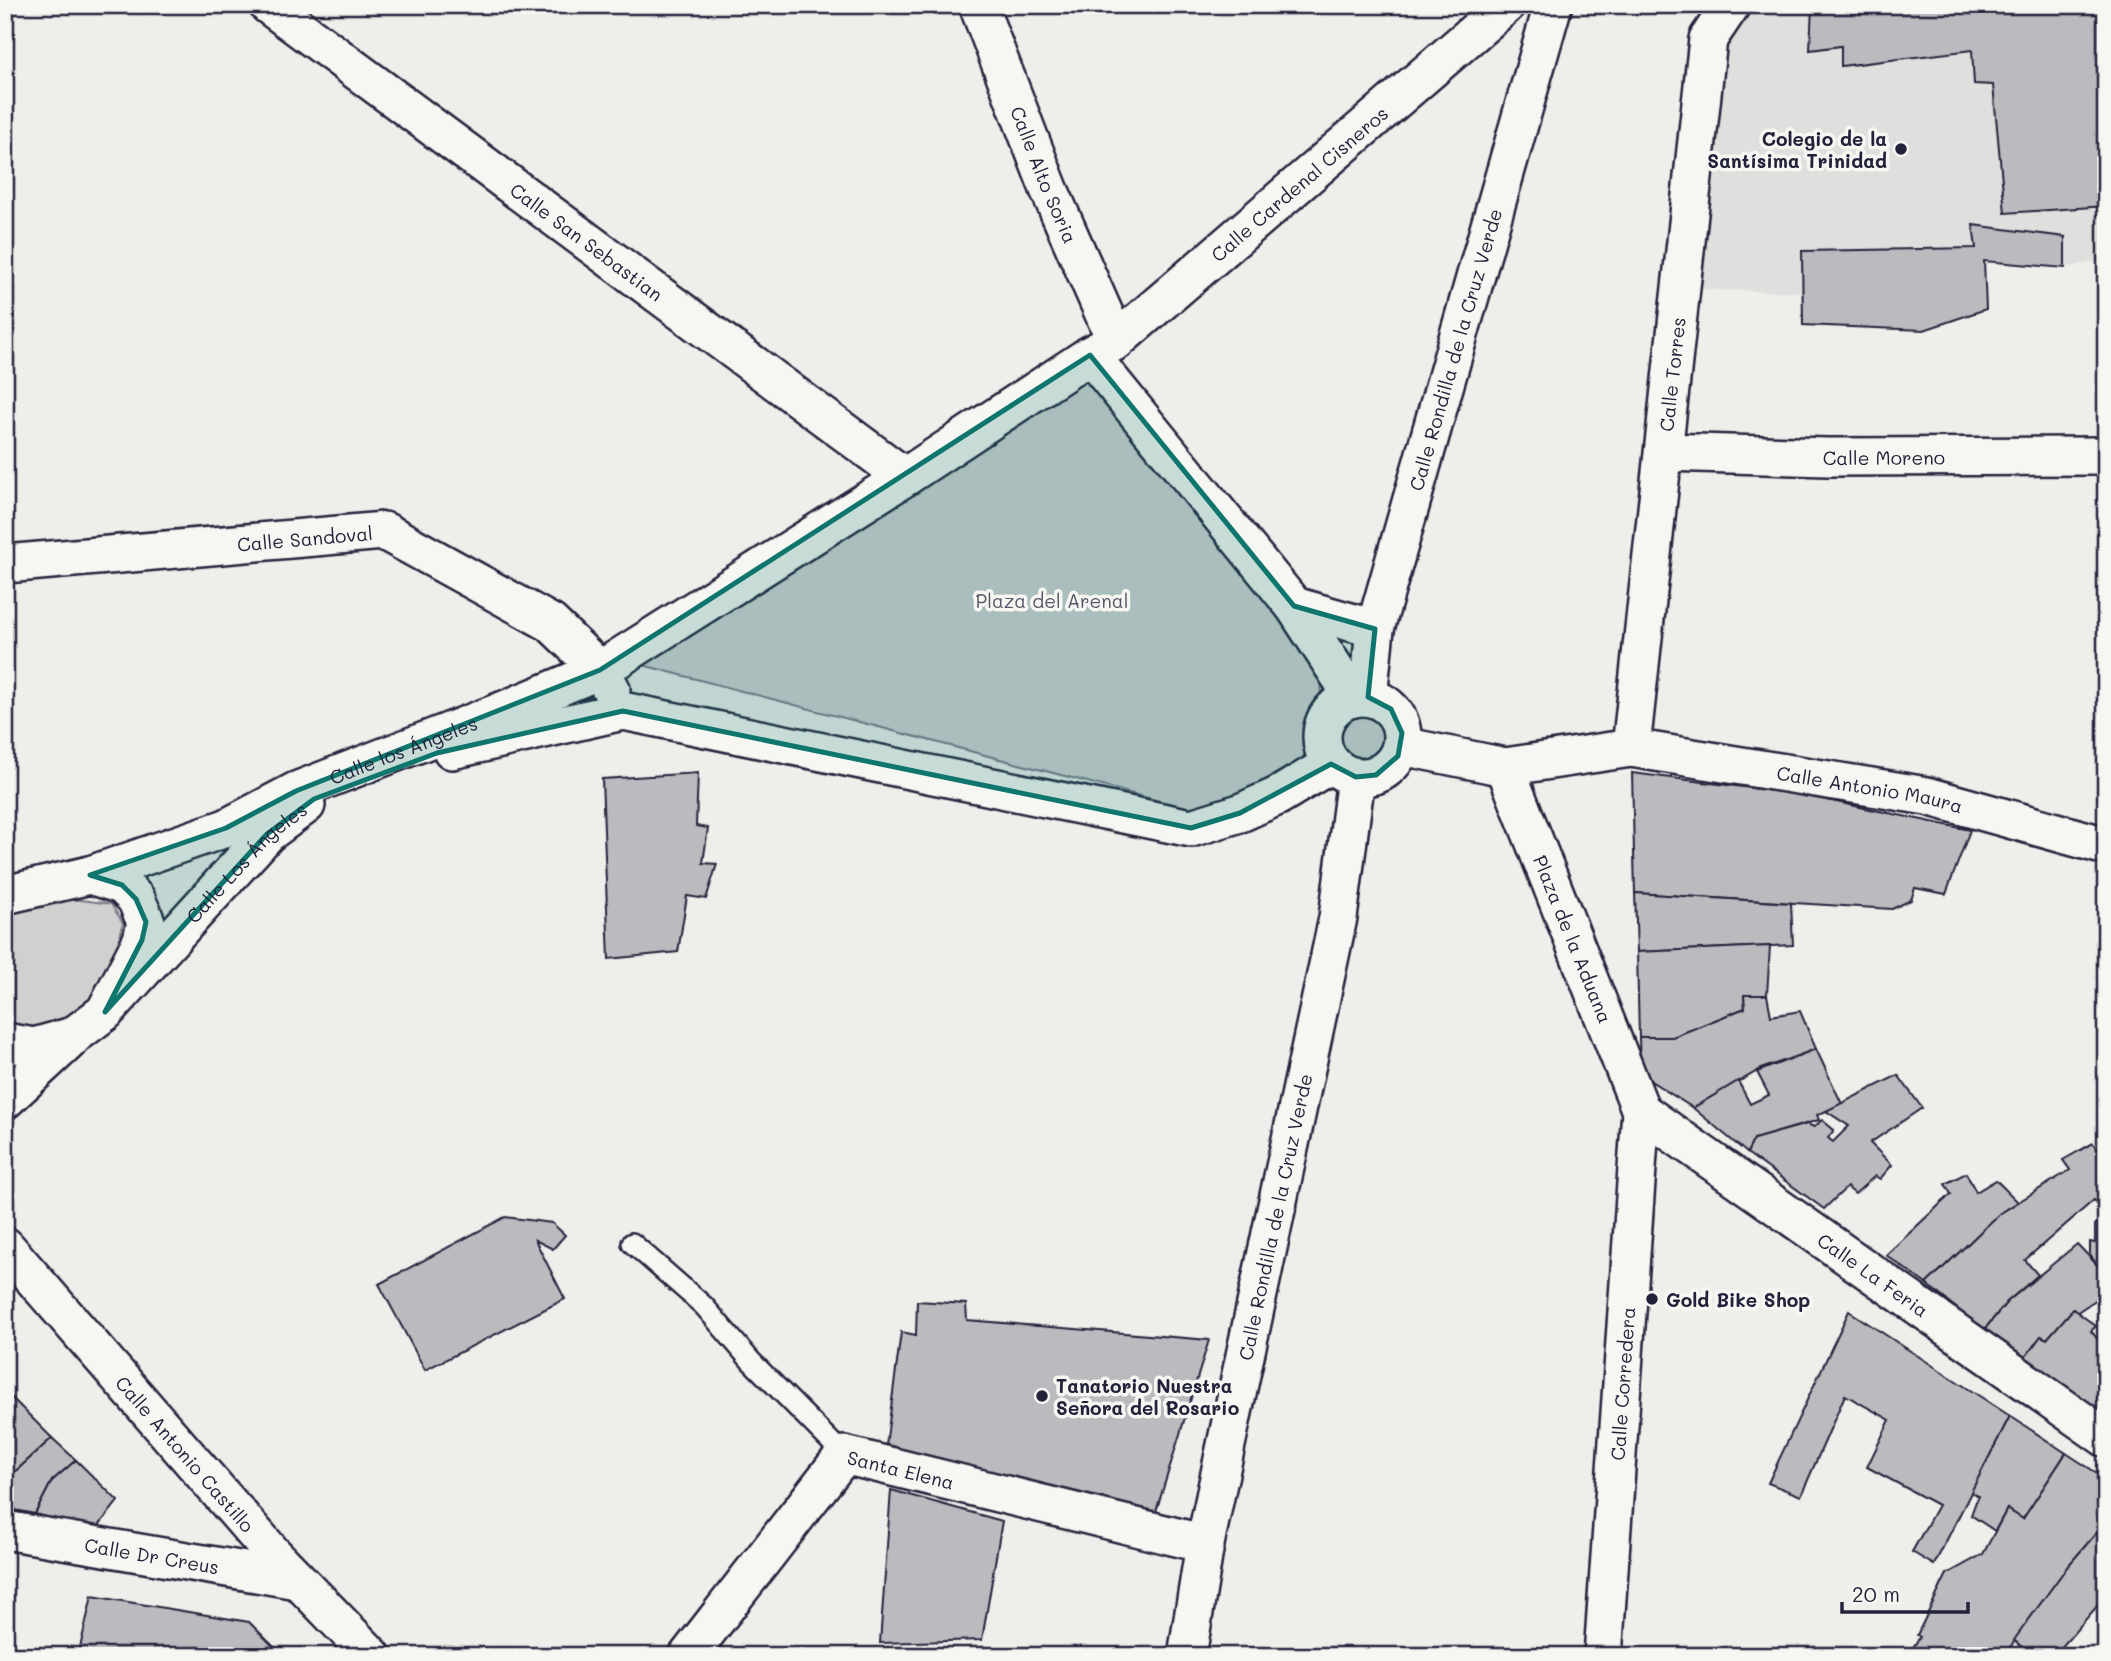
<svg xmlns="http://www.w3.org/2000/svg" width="2111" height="1661" font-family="Mali,sans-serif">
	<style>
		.built { fill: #dfdfde }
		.green { fill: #d0d0d1; stroke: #797986; stroke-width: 2 }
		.building { fill: #bbbbbf; stroke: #22223b; stroke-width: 2 }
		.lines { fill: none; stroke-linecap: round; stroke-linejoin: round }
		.service-casing { stroke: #22223b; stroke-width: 24 }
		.minor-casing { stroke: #22223b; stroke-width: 42 }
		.service { stroke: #f6f6f2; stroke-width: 19 }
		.minor { stroke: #f6f6f2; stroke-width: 37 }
		.marked { fill: #0f766e; fill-opacity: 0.2; stroke: #0f766e; stroke-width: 5; stroke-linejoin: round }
		.poi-dot { fill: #22223b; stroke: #f6f6f2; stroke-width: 2.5 }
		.labels { text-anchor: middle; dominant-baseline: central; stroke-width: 7; stroke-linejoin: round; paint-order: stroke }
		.poi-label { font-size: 19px; font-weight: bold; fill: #22223b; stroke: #f6f6f2; text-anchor: start }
		.street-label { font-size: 19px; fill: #22223b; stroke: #f6f6f2 }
		.park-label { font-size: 19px; fill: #565668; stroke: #f6f6f2 }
	</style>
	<rect width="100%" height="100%" fill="#eeeeeb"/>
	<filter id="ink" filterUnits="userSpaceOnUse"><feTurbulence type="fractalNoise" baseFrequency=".0143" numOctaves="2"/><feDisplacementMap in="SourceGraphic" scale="14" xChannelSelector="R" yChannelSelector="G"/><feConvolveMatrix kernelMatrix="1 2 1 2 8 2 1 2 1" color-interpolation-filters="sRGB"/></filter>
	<g filter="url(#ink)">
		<path class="built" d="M1731,5H2106V259L2065,268L1984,261L1986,309L1924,330L1803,325L1802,292L1681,289Z"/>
		<g class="green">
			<path d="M1090,379L1310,658L1322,686L1303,758L1244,792L1190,809L639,664Z"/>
			<circle cx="1358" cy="734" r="25"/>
			<path d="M44,899L81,900L111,904L123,923L117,952L86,1007L56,1024L28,1029L5,1024V912Z"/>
		</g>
		<g class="building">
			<path d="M1812,5H2106V206L2005,213L1993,85L1974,84L1972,50L1841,66V46L1810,50Z"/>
			<path d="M1973,225L2065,237V268L1984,261L1986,309L1924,330L1803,325L1802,251L1976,248Z"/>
			<path d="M698,773L696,826L708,828L703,863L717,864L706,899L687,896L678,952L609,959L602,779Z"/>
			<path d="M1632,773L1798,794L1970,830L1946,894L1915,888L1911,900L1892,909L1635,893Z"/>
			<path d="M1635,893L1791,903L1793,945L1637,952Z"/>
			<path d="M1770,946L1767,995H1744L1745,1008L1673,1037H1639L1637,952Z"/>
			<path d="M1744,995H1767L1771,1016L1800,1011L1816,1049L1761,1069L1693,1108L1640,1074L1639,1037H1673L1745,1008Z"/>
			<path d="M1816,1049L1842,1104L1817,1115L1819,1120L1754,1139L1747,1153L1693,1108L1738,1081L1750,1104L1769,1095L1757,1072Z"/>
			<path d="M1898,1075L1922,1108L1870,1143L1892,1165L1880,1179L1875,1176L1855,1194L1847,1187L1824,1209L1747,1153L1754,1139L1807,1124L1814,1127L1822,1120L1834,1130L1828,1138L1833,1142L1849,1126L1826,1111Z"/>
			<path d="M2093,1143L2106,1164V1214L2094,1200L2025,1260L2038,1275L2007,1302L1984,1330L1926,1284L1999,1214L2070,1170L2063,1160Z"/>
			<path d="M1966,1173L1976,1192L1996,1180L2018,1202L1999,1214L1926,1284L1886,1255L1951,1194L1945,1184Z"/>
			<path d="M2106,1216V1266L2099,1267L2090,1255V1242L2095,1243V1225Z"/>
			<path d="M505,1217L552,1223L565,1235L553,1249L535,1240L565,1299L425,1370L379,1284Z"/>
			<path d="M2077,1244L2099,1267L2106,1266V1293L2076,1313L2073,1309L2047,1339L2041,1336L2024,1359L1984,1330L2007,1302Z"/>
			<path d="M917,1301L966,1304L967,1320L1209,1340L1154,1518L885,1453L901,1332L916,1335Z"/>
			<path d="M2073,1309L2096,1326L2091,1331L2106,1349V1410L2099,1413L2024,1359L2041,1336L2047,1339Z"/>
			<path d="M1849,1311L2010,1416L1934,1565L1912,1552L1938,1505L1867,1467L1890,1420L1845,1395L1801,1496L1768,1483Z"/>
			<path d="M5,1391L52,1438L5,1481Z"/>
			<path d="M2010,1416L2066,1453L2023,1519L2007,1509L1995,1531L1971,1515L1978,1496L1971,1492Z"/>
			<path d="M52,1438L76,1460L52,1481L35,1514L5,1508V1481Z"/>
			<path d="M2066,1453L2106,1479V1522L2067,1567L2004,1656H1907L1920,1637L1917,1635L1947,1574L1983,1554L2007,1509L2023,1519Z"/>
			<path d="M76,1460L118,1501L96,1529L35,1514L52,1481Z"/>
			<path d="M891,1490L1002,1521L982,1640L880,1643Z"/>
			<path d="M2106,1522V1596L2054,1656H2032L2014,1640L2067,1567Z"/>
			<path d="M92,1596L249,1622L283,1656H78Z"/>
		</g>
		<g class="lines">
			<defs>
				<path id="service" d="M632,1243L704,1306L751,1361L844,1455"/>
				<g id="minor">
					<path id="s1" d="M268,5L905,477"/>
					<path id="s2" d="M978,5L1049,189L1116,341"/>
					<path id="s3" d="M1090,355L1116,341L1506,5"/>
					<path id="s4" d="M1664,452L1827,457L2106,456"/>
					<path id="s5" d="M5,564L384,531L551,623L600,670L611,689"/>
					<path d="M1294,606L1375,629"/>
					<circle cx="1362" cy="737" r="40"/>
					<path id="s6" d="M1368,697L1375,629L1553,5"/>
					<path d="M1402,746L1505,767"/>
					<path id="s7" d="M1631,748L1708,39L1731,5"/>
					<path d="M452,750L623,711L1191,828L1240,813L1278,796L1331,764"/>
					<path id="s8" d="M90,875L226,828L296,791L492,715L600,670L905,477L1090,355L1294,606L1354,698"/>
					<path d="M5,895L90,875L122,885L136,899L146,922L142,940L105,1012L73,1036L34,1047L5,1042"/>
					<path id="s9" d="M105,1012L267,834L306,805"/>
					<path d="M5,1100L71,1039"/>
					<path id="s10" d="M1641,1111L2106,1438"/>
					<path id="s11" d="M5,1246L273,1554L372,1656"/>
					<path id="s12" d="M5,1530L297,1580"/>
					<path id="s13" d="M688,1656L844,1455L1205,1544"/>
					<path id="s14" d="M1187,1656L1205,1544L1338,918L1356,777"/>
					<path id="s15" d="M1603,1656L1641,1111L1505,767L1631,748L1927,796L2106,846"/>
				</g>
			</defs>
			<use href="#service" class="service-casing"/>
			<use href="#minor" class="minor-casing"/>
			<use href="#service" class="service"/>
			<use href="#minor" class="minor"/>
		</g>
	</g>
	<path class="marked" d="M1090,355L1294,606L1375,629L1368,697L1391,709L1402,733L1398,756L1376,775L1356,777L1331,764L1240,813L1191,828L623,711L437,753L314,799L267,834L105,1012L142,940L146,922L136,899L122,885L90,875L226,828L296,791L600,670Z"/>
	<g class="poi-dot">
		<circle cx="1901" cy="149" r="7"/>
		<circle cx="1652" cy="1299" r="7"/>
		<circle cx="1042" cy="1396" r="7"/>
	</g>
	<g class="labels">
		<g class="poi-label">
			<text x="1887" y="138" text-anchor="end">Colegio de la<tspan x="1887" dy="22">Santísima Trinidad</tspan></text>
			<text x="1666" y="1299">Gold Bike Shop</text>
			<text x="1056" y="1385">Tanatorio Nuestra<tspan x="1056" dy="22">Señora del Rosario</tspan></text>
		</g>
		<g class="street-label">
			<text stroke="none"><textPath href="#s2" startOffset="182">Calle Alto Soria</textPath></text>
			<text stroke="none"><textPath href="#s3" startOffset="271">Calle Cardenal Cisneros</textPath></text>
			<text stroke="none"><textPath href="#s1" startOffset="397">Calle San Sebastian</textPath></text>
			<text stroke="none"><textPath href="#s6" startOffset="359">Calle Rondilla de la Cruz Verde</textPath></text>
			<text stroke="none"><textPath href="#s7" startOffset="376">Calle Torres</textPath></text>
			<text stroke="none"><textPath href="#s4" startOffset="220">Calle Moreno</textPath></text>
			<text stroke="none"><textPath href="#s5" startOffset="301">Calle Sandoval</textPath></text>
			<text stroke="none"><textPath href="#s8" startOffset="338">Calle los Ángeles</textPath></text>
			<text stroke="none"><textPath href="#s15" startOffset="1286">Calle Antonio Maura</textPath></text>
			<text stroke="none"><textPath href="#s9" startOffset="206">Calle Los Ángeles</textPath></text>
			<text transform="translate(1573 939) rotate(68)">Plaza de la Aduana</text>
			<text stroke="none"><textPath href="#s14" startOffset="448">Calle Rondilla de la Cruz Verde</textPath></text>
			<text stroke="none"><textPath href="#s10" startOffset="284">Calle La Feria</textPath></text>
			<text stroke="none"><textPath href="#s15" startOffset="273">Calle Corredera</textPath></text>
			<text stroke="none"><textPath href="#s11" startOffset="275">Calle Antonio Castillo</textPath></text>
			<text stroke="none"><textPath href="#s13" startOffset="313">Santa Elena</textPath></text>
			<text stroke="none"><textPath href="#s12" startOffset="149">Calle Dr Creus</textPath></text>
		</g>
		<g class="park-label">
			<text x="1052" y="600">Plaza del Arenal</text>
		</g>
	</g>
	<rect width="2111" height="1661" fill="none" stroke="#f6f6f2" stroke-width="28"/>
	<rect x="14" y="14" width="2083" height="1633" fill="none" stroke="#22223b" stroke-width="2.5" filter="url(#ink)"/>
	<path d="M1842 1602v10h126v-10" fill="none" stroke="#22223b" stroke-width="3.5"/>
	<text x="1852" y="1602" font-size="21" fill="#22223b" stroke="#f6f6f2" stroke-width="5" paint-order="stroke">20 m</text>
</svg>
